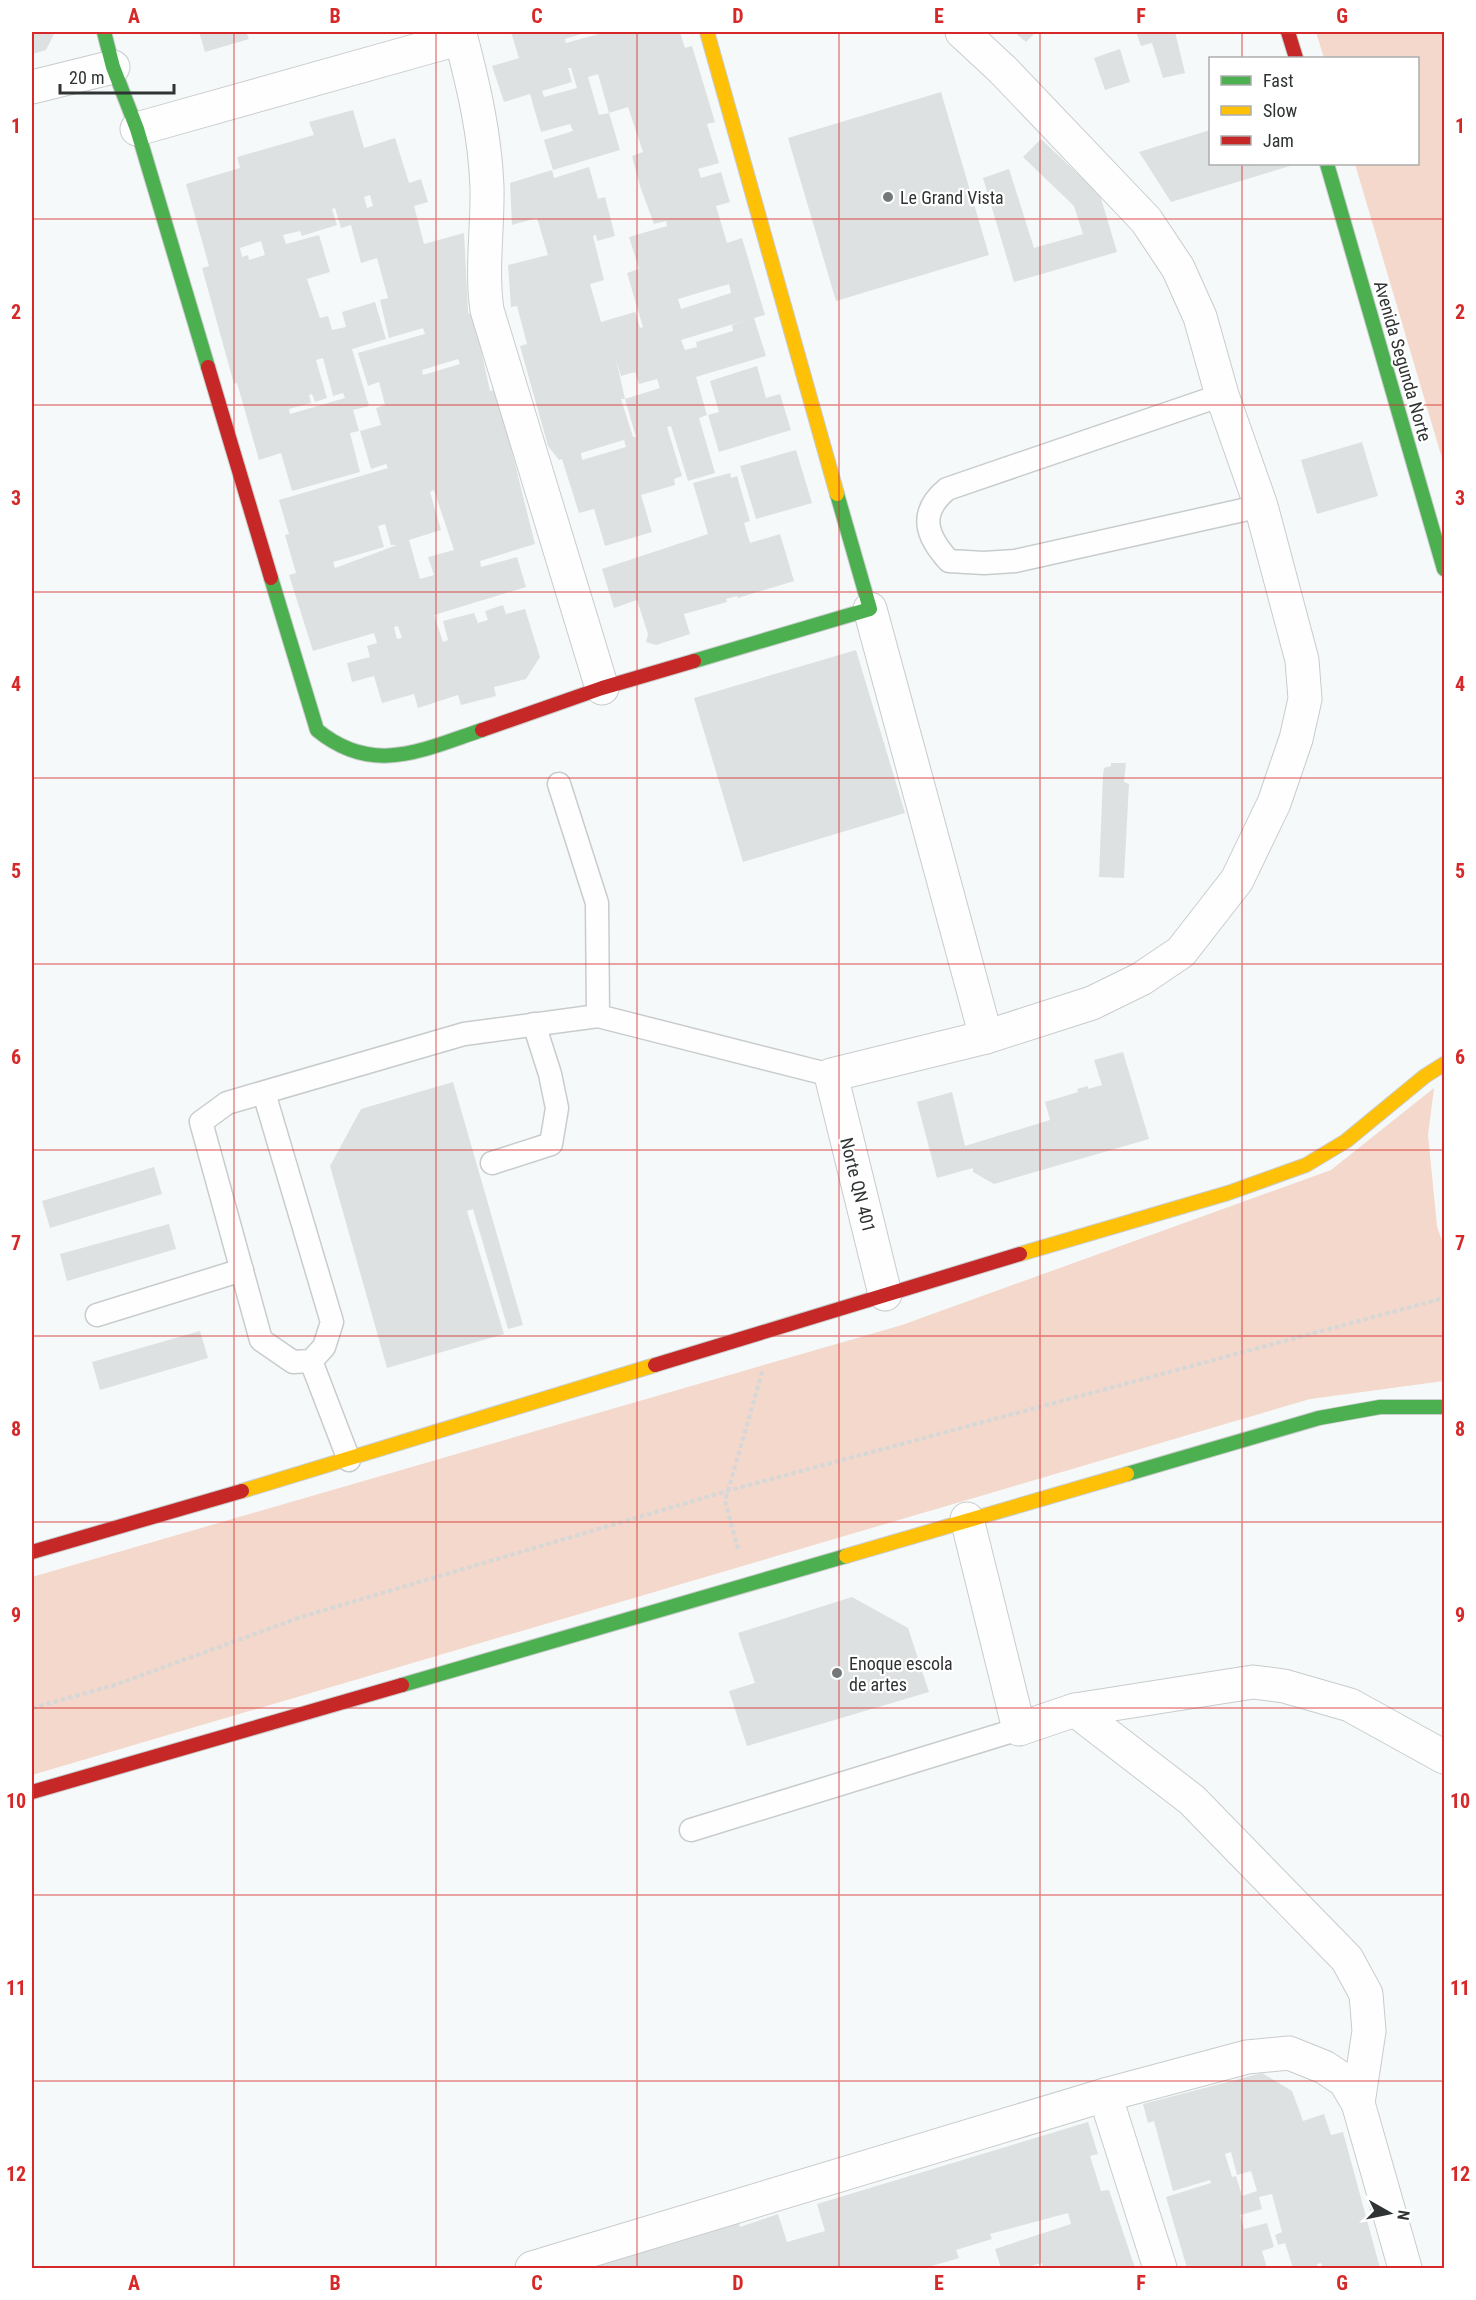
<svg xmlns="http://www.w3.org/2000/svg" width="1476" height="2300" font-family="'Roboto Condensed',sans-serif">
	<style>
		.green { fill: #f4d8cb }
		.building { fill: #dee1e1; fill-rule: evenodd }
		.lines { fill: none; stroke-linecap: round; stroke-linejoin: round }
		.lane-casing { stroke: #c9cccc; stroke-width: 25 }
		.street-casing { stroke: #c9cccc; stroke-width: 35 }
		.fast-casing { stroke: #c9cccc; stroke-width: 16 }
		.slow-casing { stroke: #c9cccc; stroke-width: 16 }
		.jam-casing { stroke: #c9cccc; stroke-width: 16 }
		.path { stroke: #d6d7d7; stroke-width: 4; stroke-dasharray: 4.5 3; stroke-linecap: butt }
		.lane { stroke: #fefefe; stroke-width: 22 }
		.street { stroke: #fefefe; stroke-width: 33 }
		.fast { stroke: #4caf50; stroke-width: 14 }
		.slow { stroke: #ffc107; stroke-width: 14 }
		.jam { stroke: #c62828; stroke-width: 14 }
		.grid { fill: none; stroke: #d62828; stroke-width: 1.5; stroke-opacity: 0.55 }
		.poi-dot { fill: #757878; stroke: #fff; stroke-width: 2 }
		.labels { text-anchor: middle; dominant-baseline: central; stroke-width: 4.5; stroke-linejoin: round; paint-order: stroke }
		.poi-label { font-size: 18px; fill: #303333; stroke: #fff; text-anchor: start }
		.street-label { font-size: 18px; fill: #303333; stroke: #fff }
		.neatline { fill: none; stroke: #d62828; stroke-width: 2 }
		.grid-label { font-size: 20px; text-anchor: middle; font-weight: bold; fill: #d62828 }
	</style>
	<rect width="100%" height="100%" fill="#f5f9f9"/>
	<g class="green">
		<path d="M1316,32H1444V465L1355,164H1418V58H1324Z"/>
		<path d="M1434,1088L1428,1135L1437,1226L1444,1247V1381L1310,1399L32,1775V1577L902,1325L1331,1170Z"/>
	</g>
	<g class="building">
		<path d="M32,32H55L46,50L32,54Z"/>
		<path d="M199,32H246L249,39L205,52Z"/>
		<path d="M511,32H580L581,34L565,39L566,43L606,32H680L685,48L692,46L715,122L707,124L719,163L698,169L701,178L721,172L730,202L716,206L727,243L742,238L765,315L754,318L766,356L696,377L707,415L699,418L715,473L688,481L671,426L667,427L682,476L674,479L675,485L641,495L652,532L605,546L594,509L579,513L562,459L559,460L548,446L520,346L527,344L517,306L511,307L508,265L548,255L537,218L512,225L510,183L552,170L554,178L589,167L598,199L605,197L615,236L597,241L596,235L593,236L604,280L590,284L601,322L635,312L640,328L643,327L627,273L639,269L629,237L667,226L666,221L654,224L640,186L632,156L643,152L628,107L609,113L598,74L588,77L599,115L609,113L620,150L553,170L544,140L573,131L570,124L541,132L530,94L504,102L492,66L519,58ZM568,68H571L577,88L544,97L542,91L572,82ZM729,284L731,293L681,309L678,299ZM747,320L732,325L733,331L696,342L697,347L685,350L681,340ZM616,359L621,376L635,372L639,384L657,379L660,388L625,399L636,437H633L621,399H625ZM624,440L626,447L582,460L581,453Z"/>
		<path d="M1014,32H1036L1026,42Z"/>
		<path d="M1136,32H1175L1185,73L1163,78L1152,43L1141,46Z"/>
		<path d="M1120,49L1130,82L1105,90L1094,58Z"/>
		<path d="M941,92L989,255L836,301L788,138Z"/>
		<path d="M353,110L364,148L395,138L409,183L421,179L428,202L414,206L424,244L464,233L468,311L469,314L473,313L490,391L494,390L506,428L535,544L480,561L481,567L517,557L526,587L434,615L443,642L448,640L443,621L474,613L478,623L488,620L485,611L503,605L506,614L525,609L540,657L526,679L494,687L496,696L461,705L458,695L418,708L414,694L382,703L374,676L352,682L347,663L370,657L367,646L377,643L374,633L313,651L289,575L296,573L285,535L289,534L279,500L388,468L386,464L371,469L360,431L381,425L376,408L385,405L379,382L368,386L358,353L425,334L423,328L389,338L380,300L388,298L377,258L361,263L351,225L341,228L335,208L332,209L337,225L302,236L300,231L283,235L286,244L319,235L330,272L307,279L320,318L328,316L332,330L346,327L342,312L375,302L386,339L352,349L369,406L353,410L359,431L350,433L360,472L292,491L281,453L259,460L237,383L234,384L202,268L209,266L186,184L240,168L237,157L314,135L309,122ZM370,195L373,206L367,208L364,197ZM261,241L265,255L249,260L248,255L242,257L240,248ZM323,358L333,396L343,393L345,398L290,414L289,409L311,403L309,395L312,394L315,402L327,398L316,360ZM458,359L460,364L423,375L422,370ZM434,490L454,550L428,557L434,575L420,579L409,540L441,530L430,492ZM385,524L391,545H397L335,568L333,562L384,547L378,526ZM398,626L402,638L397,639L394,627Z"/>
		<path d="M1210,130V164L1290,166L1171,202L1139,152Z"/>
		<path d="M1041,139L1100,195L1117,252L1014,282L983,178L1009,169L1034,248L1083,234L1074,206L1023,157Z"/>
		<path d="M757,366L766,398L780,394L791,430L719,452L708,415L719,412L710,381Z"/>
		<path d="M1362,442L1378,496L1317,514L1301,460Z"/>
		<path d="M796,450L812,503L756,519L740,466Z"/>
		<path d="M730,473L731,478L737,476L750,521L744,523L750,543L780,534L794,581L738,598L737,596L726,599L727,602L684,614L690,634L656,645L646,642L648,634L637,600L614,608L602,569L708,534L693,483Z"/>
		<path d="M856,650L905,813L743,862L694,698Z"/>
		<path d="M1111,763H1126L1124,782L1129,784L1124,878L1099,877L1103,775L1104,768L1111,766Z"/>
		<path d="M1123,1052L1149,1139L994,1184L973,1172V1168L937,1178L917,1102L952,1092L965,1146L1050,1120L1045,1102L1078,1092L1077,1089L1088,1086V1089L1102,1085L1094,1060Z"/>
		<path d="M453,1082L523,1325L508,1329L473,1209L467,1211L504,1334L387,1368L330,1166L361,1109Z"/>
		<path d="M154,1167L162,1194L50,1228L42,1201Z"/>
		<path d="M169,1224L176,1249L67,1281L60,1254Z"/>
		<path d="M200,1331L208,1358L100,1390L92,1362Z"/>
		<path d="M852,1597L908,1628L929,1692L747,1746L729,1691L755,1683L738,1633Z"/>
		<path d="M1262,2073L1292,2091L1303,2121L1324,2114L1331,2135L1343,2132L1380,2268H1323L1321,2263L1317,2264L1318,2268H1293L1285,2243L1278,2245L1275,2235L1282,2232L1272,2194L1259,2197L1262,2209L1240,2215L1244,2229L1267,2223L1274,2247L1262,2251L1267,2268H1187L1166,2197L1211,2183L1210,2180L1173,2191L1154,2121L1148,2123L1143,2104ZM1231,2152L1237,2175L1251,2171L1257,2191L1242,2196L1236,2176L1232,2177L1225,2154Z"/>
		<path d="M1088,2122L1098,2154L1090,2156L1101,2191L1109,2190L1135,2268H1043L1042,2263L1024,2268H1001L995,2249L1071,2224L1068,2213L990,2234L992,2239L956,2250L959,2258L925,2268H581L662,2243L663,2247L739,2222L740,2227L778,2214L787,2242L825,2231L817,2204Z"/>
	</g>
	<g class="lines">
		<defs>
			<g id="lane">
				<path d="M1222,395L947,489C918,513 926,536 949,561L984,563L1015,561L1261,506"/>
				<path d="M559,784L597,903L598,1016"/>
				<path d="M264,1093L332,1322L324,1347L311,1361L293,1362L261,1340L201,1122L227,1103L464,1034L598,1016L831,1075"/>
				<path d="M492,1163L551,1144L557,1108L550,1074L534,1024"/>
				<path d="M97,1315L242,1270"/>
				<path d="M311,1361L349,1460"/>
				<path d="M691,1830L1019,1729"/>
			</g>
			<g id="street">
				<path d="M32,87L113,67"/>
				<path d="M137,129L461,38C474,88 485,135 487,187C488,228 481,268 487,310L602,688"/>
				<path d="M870,609L986,1037"/>
				<path d="M885,1294L831,1075L986,1037L1092,1003L1141,979L1181,952L1237,880L1274,803L1296,739L1305,699L1302,660L1261,506L1222,395L1200,317L1178,268L1146,220L1003,70L962,32"/>
				<path d="M967,1519L1019,1729L1075,1710L1253,1682L1284,1686L1350,1705L1444,1757"/>
				<path d="M1075,1710L1192,1800L1347,1959L1366,1994L1369,2031L1358,2103"/>
				<path d="M1105,2095L1160,2268"/>
				<path d="M532,2268L1105,2095L1247,2057L1289,2053L1324,2067L1345,2081L1358,2103L1405,2268"/>
			</g>
			<g id="fast">
				<path d="M104,32L113,67L137,129L208,367"/>
				<path d="M1327,164L1444,569"/>
				<path d="M271,578L317,730C373,776 422,750 482,730"/>
				<path d="M694,661L870,609L837,494"/>
				<path d="M1127,1474L1319,1418L1380,1407H1444"/>
				<path d="M402,1685L846,1556"/>
			</g>
			<g id="slow">
				<path d="M707,32L837,494"/>
				<path d="M1020,1254L1228,1193L1306,1165L1346,1141L1425,1076L1444,1064"/>
				<path d="M242,1491L655,1365"/>
				<path d="M846,1556L1127,1474"/>
			</g>
			<g id="jam">
				<path d="M1288,32L1296,58"/>
				<path d="M208,367L271,578"/>
				<path d="M482,730L602,688L694,661"/>
				<path d="M655,1365L1020,1254"/>
				<path d="M32,1552L242,1491"/>
				<path d="M32,1792L402,1685"/>
			</g>
		</defs>
		<use href="#lane" class="lane-casing"/>
		<use href="#street" class="street-casing"/>
		<use href="#fast" class="fast-casing"/>
		<use href="#slow" class="slow-casing"/>
		<use href="#jam" class="jam-casing"/>
		<g class="path">
			<path d="M738,1549L725,1501L763,1369"/>
			<path d="M32,1708L115,1685L301,1617L727,1491L1444,1298"/>
		</g>
		<use href="#lane" class="lane"/>
		<use href="#street" class="street"/>
		<use href="#fast" class="fast"/>
		<use href="#slow" class="slow"/>
		<use href="#jam" class="jam"/>
	</g>
	<path class="grid" d="M234,32V2268M436,32V2268M637,32V2268M839,32V2268M1040,32V2268M1242,32V58M1242,164V2268M32,219H1444M32,405H1444M32,592H1444M32,778H1444M32,964H1444M32,1150H1444M32,1336H1444M32,1522H1444M32,1708H1444M32,1895H1444M32,2081H1444"/>
	<g class="poi-dot">
		<circle cx="888" cy="197" r="6"/>
		<circle cx="837" cy="1673" r="6"/>
	</g>
	<g class="labels">
		<g class="poi-label">
			<text x="900" y="197">Le Grand Vista</text>
			<text x="849" y="1663">Enoque escola<tspan x="849" dy="21">de artes</tspan></text>
		</g>
		<g class="street-label">
			<text transform="translate(1403 361) rotate(74)">Avenida Segunda Norte</text>
			<text transform="translate(858 1185) rotate(76)">Norte QN 401</text>
		</g>
	</g>
	<rect width="1476" height="2300" fill="none" stroke="#ffffff" stroke-width="66"/>
	<rect x="1209" y="57" width="210" height="108" fill="#ffffff" stroke="#acadad" stroke-width="1.5"/>
	<rect x="1221" y="76" width="30" height="9" fill="#4caf50" stroke="#acadad" stroke-width="1.5"/>
	<text x="1263" y="87" font-size="18" fill="#303333">Fast</text>
	<rect x="1221" y="106" width="30" height="9" fill="#ffc107" stroke="#acadad" stroke-width="1.5"/>
	<text x="1263" y="117" font-size="18" fill="#303333">Slow</text>
	<rect x="1221" y="136" width="30" height="9" fill="#c62828" stroke="#acadad" stroke-width="1.5"/>
	<text x="1263" y="147" font-size="18" fill="#303333">Jam</text>
	<g transform="translate(1389 2213) rotate(99)" stroke="#ffffff" stroke-width="4.5" paint-order="stroke">
	<path d="M0-4.5L10 22L0 15L-10 22Z" fill="#303333"/>
	<text y="-9" font-size="16" font-weight="bold" text-anchor="middle" fill="#303333">N</text>
	</g>
	<path d="M60 84v9h114v-9" fill="none" stroke="#303333" stroke-width="3"/>
	<text x="69" y="84" font-size="18" fill="#303333" stroke="#ffffff" stroke-width="4.5" paint-order="stroke">20 m</text>
	<rect x="33" y="33" width="1410" height="2234" class="neatline"/>
	<g class="grid-label">
		<text x="134" y="23">A</text>
		<text x="335" y="23">B</text>
		<text x="537" y="23">C</text>
		<text x="738" y="23">D</text>
		<text x="939" y="23">E</text>
		<text x="1141" y="23">F</text>
		<text x="1342" y="23">G</text>
		<text x="16" y="133">1</text>
		<text x="1460" y="133">1</text>
		<text x="16" y="319">2</text>
		<text x="1460" y="319">2</text>
		<text x="16" y="505">3</text>
		<text x="1460" y="505">3</text>
		<text x="16" y="691">4</text>
		<text x="1460" y="691">4</text>
		<text x="16" y="878">5</text>
		<text x="1460" y="878">5</text>
		<text x="16" y="1064">6</text>
		<text x="1460" y="1064">6</text>
		<text x="16" y="1250">7</text>
		<text x="1460" y="1250">7</text>
		<text x="16" y="1436">8</text>
		<text x="1460" y="1436">8</text>
		<text x="16" y="1622">9</text>
		<text x="1460" y="1622">9</text>
		<text x="16" y="1808">10</text>
		<text x="1460" y="1808">10</text>
		<text x="16" y="1995">11</text>
		<text x="1460" y="1995">11</text>
		<text x="16" y="2181">12</text>
		<text x="1460" y="2181">12</text>
		<text x="134" y="2290">A</text>
		<text x="335" y="2290">B</text>
		<text x="537" y="2290">C</text>
		<text x="738" y="2290">D</text>
		<text x="939" y="2290">E</text>
		<text x="1141" y="2290">F</text>
		<text x="1342" y="2290">G</text>
	</g>
</svg>
